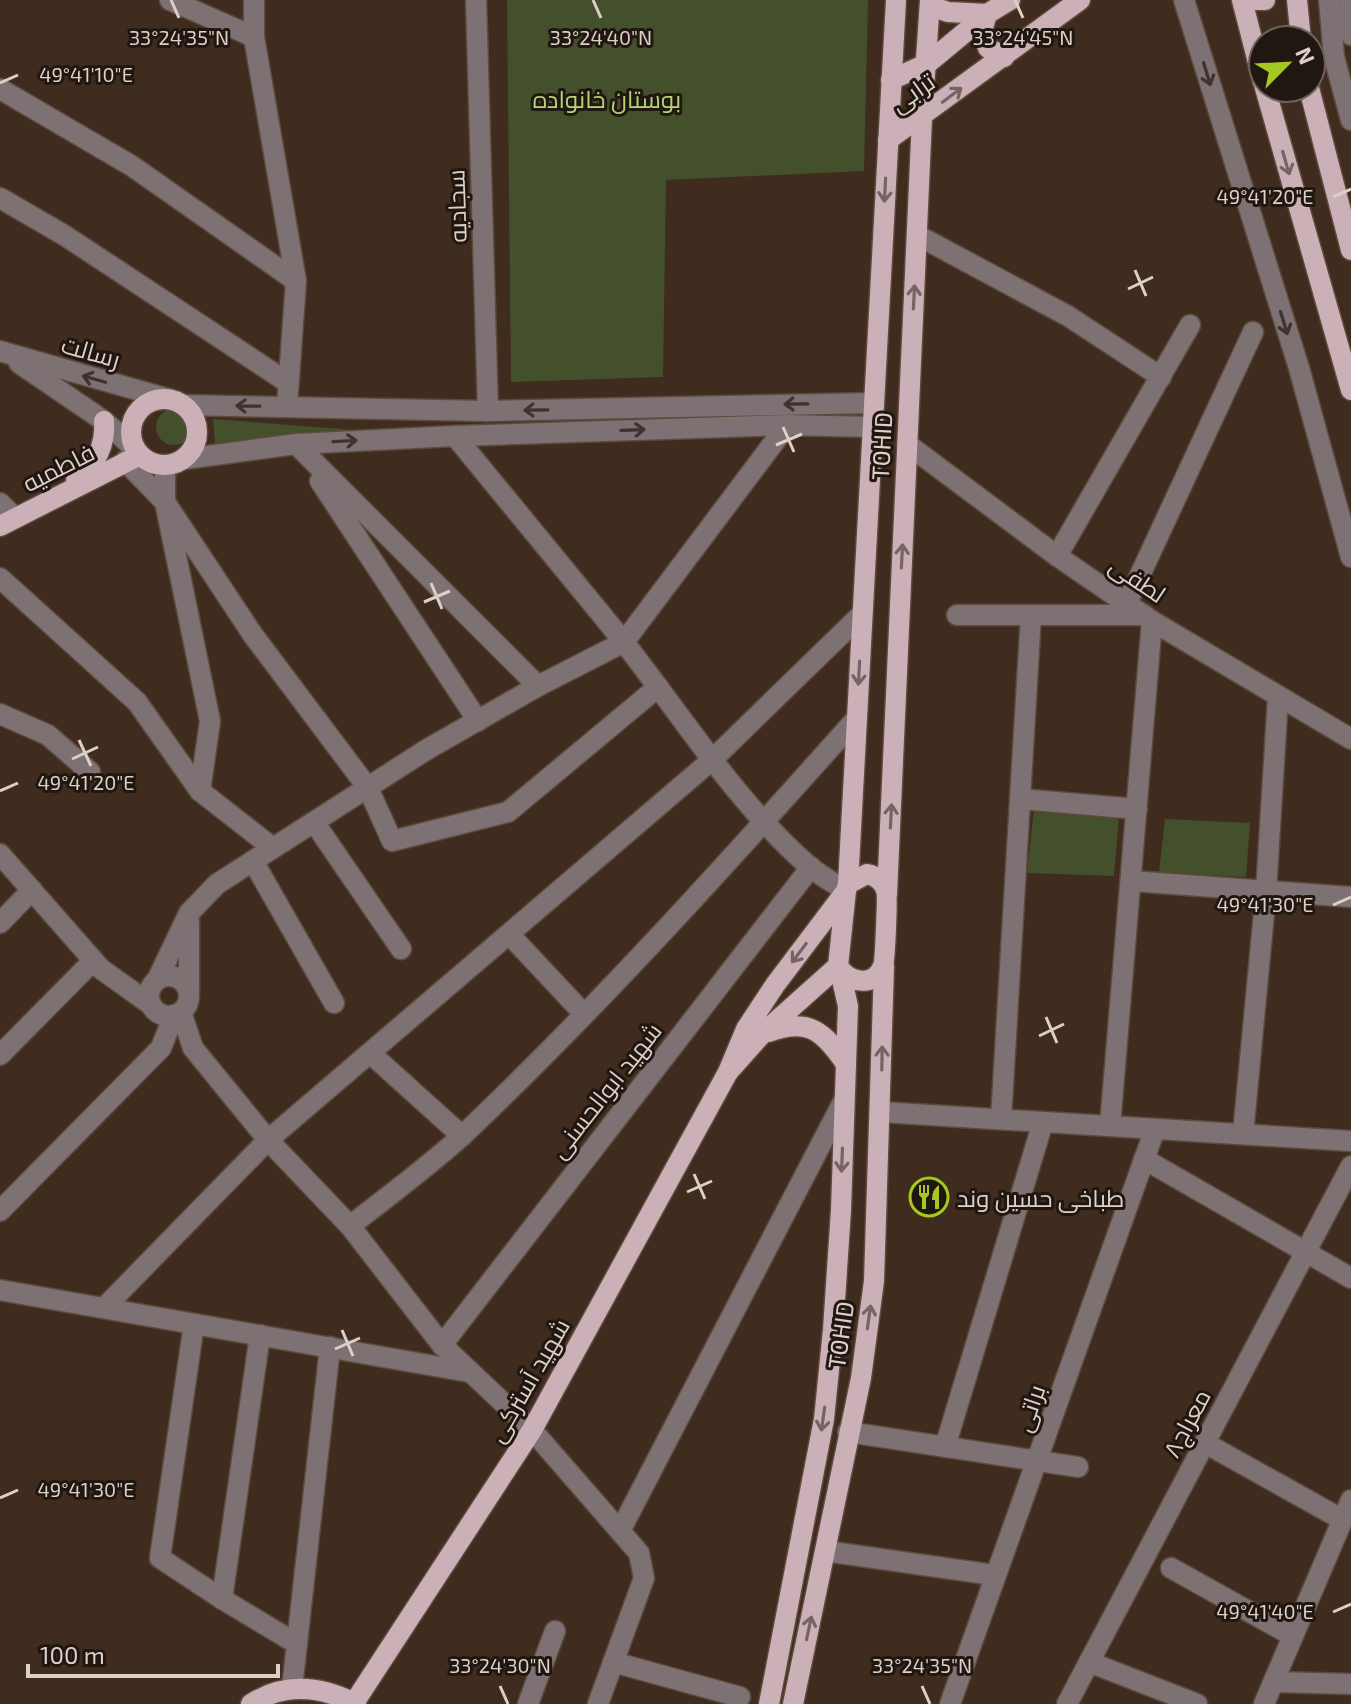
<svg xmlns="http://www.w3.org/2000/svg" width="1351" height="1704" font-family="'Exo 2',Cairo,sans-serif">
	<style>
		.green { fill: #444f2b }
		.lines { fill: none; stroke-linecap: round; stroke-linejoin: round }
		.minor-casing { stroke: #5c4a3d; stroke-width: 23 }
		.major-casing { stroke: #5c4a3d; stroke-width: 23 }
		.minor { stroke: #7e7174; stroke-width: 20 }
		.major { stroke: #cbb1b7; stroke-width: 20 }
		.oneway { stroke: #3c322f }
		.oneway2 { stroke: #766464 }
		.ticks { fill: none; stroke: #ddd0c8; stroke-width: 3 }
		.labels { text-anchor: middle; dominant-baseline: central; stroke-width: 6; stroke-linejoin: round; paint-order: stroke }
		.street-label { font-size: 24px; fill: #ddd0c8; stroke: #201711 }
		.park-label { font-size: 24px; fill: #b6d377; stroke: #201711 }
		.poi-label { font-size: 24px; fill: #ddd0c8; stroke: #201711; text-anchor: start }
		.ticks-label { font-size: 20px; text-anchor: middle; fill: #ddd0c8; stroke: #201711; stroke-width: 6; stroke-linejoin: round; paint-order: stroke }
	</style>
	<rect width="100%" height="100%" fill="#402c1f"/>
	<g class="green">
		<path d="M507,0H868L864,171L666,180L663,377L511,382Z"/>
		<circle cx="174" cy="427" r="18"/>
		<path d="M213,419L354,430L215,443Z"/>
		<path d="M1034,809L1119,817L1114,876L1027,873Z"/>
		<path d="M1165,819L1250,823L1246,877L1159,873Z"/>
	</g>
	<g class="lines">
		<defs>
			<g id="minor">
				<path d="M170,0L254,37"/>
				<path d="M254,0V37L296,281L287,406"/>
				<path d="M476,0L488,411"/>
				<path d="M1184,0L1299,368L1351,557"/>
				<path d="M1329,0L1334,57L1351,120"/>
				<path d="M1349,0L1351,35"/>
				<path d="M0,89L132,166L296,281"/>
				<path d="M0,198L64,235L287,382"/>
				<path d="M917,235L1068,316L1161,377"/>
				<path d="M0,351L169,399"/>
				<path d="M19,363L104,421L135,449"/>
				<path d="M182,405L488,411L874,403"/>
				<path d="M296,444L538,686"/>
				<path d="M907,444L1057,556L1152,621L1351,739"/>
				<path d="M185,459L296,444L455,436L787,425L873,427"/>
				<path d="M125,461L165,502L253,635L368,788L392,841L508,812L658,687L624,642L455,436"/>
				<path d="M165,466V502L210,721L200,791"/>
				<path d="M320,481L478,721"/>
				<path d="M0,503L15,518"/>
				<path d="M1057,556L1190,325"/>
				<path d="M0,578L137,702L200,791L273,848"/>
				<path d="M1127,603L1253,332"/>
				<path d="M957,615H1144"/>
				<path d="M658,687C704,749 751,816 810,867C821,876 834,883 846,891"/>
				<path d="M0,714L48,735L90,772"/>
				<path d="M1020,799L1137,809"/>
				<path d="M314,822L401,949"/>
				<path d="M0,854L101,969L150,1004"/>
				<path d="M253,861L334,1003"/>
				<path d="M1131,881L1351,897"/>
				<path d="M0,923L32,890"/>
				<path d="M509,934L584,1014"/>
				<circle cx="169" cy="996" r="20"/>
				<path d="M158,978L189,913L217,884L426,750L538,686L624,642L787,425"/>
				<path d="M189,991V921"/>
				<path d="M181,1012L193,1048L268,1140L350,1226L442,1345L532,1430L639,1553L644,1578L598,1704"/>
				<path d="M370,1053L462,1136"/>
				<path d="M0,1055L93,961"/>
				<path d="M881,1112L1351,1141"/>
				<path d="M1001,1119L1031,615"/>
				<path d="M1110,1126L1152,621"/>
				<path d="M1243,1134L1266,892L1278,697"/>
				<path d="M1144,1159L1351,1278"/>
				<path d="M0,1211L161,1048L174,1015"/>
				<path d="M350,1226C388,1196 428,1167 464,1134C601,1004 731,859 857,718"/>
				<path d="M0,1290L469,1372"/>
				<path d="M104,1308L268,1140L713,759L862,614"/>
				<path d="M194,1324L160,1558L222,1599L297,1644"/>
				<path d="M442,1345L811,867"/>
				<path d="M848,1432L1078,1467"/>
				<path d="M1205,1443L1343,1520"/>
				<path d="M945,1447L1043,1122"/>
				<path d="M621,1529L844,1100"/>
				<path d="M825,1551L994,1575"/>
				<path d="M1171,1568L1293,1636"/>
				<path d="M222,1599L260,1335"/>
				<path d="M613,1662L740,1697"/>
				<path d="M1089,1662L1197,1704"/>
				<path d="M1275,1682L1351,1684"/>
				<path d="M292,1688L330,1347"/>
				<path d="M528,1704L555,1631"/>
				<path d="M950,1704L1155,1129"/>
				<path d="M1067,1704L1351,1166"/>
				<path d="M1264,1704L1351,1500"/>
			</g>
			<g id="major">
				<path d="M1242,0L1263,82"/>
				<path d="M1251,0H1265"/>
				<path d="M1297,0L1301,40"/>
				<path d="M930,6L948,12L987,14L982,31L988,48L1004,57"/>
				<path d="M891,80L928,63L987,14L1010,0"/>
				<path d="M1265,88L1351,390"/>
				<path d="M1309,88L1351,250"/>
				<path d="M888,140L1080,0"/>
				<circle cx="164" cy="432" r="33"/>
				<path d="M76,480C95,465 106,447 104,421"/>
				<path d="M0,526L140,455"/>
				<path d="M848,884L896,0"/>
				<path d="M887,894L922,118L930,0"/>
				<path d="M838,966L762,1034L728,1072L746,1029L775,985L846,891L848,884L867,874C876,876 883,881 886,890C888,895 885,961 883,966C874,989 848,982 838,966L846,891"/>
				<path d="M769,1032C809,1017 824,1032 846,1064"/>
				<path d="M354,1703L532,1430L728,1072"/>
				<path d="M251,1704C285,1682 321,1686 356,1704"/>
				<path d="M769,1704L824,1419L833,1330L841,1210L848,1006L840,971"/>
				<path d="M793,1704L861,1378L874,1281L884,966"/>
			</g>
		</defs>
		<use href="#minor" class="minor-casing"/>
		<use href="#major" class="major-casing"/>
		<use href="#minor" class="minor"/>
		<use href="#major" class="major"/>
	</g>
	<defs><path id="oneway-shaft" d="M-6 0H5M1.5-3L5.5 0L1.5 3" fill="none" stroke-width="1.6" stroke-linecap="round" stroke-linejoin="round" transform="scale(2)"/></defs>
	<g class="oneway">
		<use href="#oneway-shaft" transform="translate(1207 74) rotate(73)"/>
		<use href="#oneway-shaft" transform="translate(1284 323) rotate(73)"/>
		<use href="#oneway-shaft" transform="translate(94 379) rotate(-164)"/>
		<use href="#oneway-shaft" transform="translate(796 404) rotate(179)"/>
		<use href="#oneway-shaft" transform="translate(248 406) rotate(-179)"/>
		<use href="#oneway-shaft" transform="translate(536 410) rotate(179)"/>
		<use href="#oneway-shaft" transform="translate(633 430) rotate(-2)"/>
		<use href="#oneway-shaft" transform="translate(345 441) rotate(-3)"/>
	</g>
	<g class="oneway2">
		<use href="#oneway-shaft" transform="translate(952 95) rotate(-37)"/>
		<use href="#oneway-shaft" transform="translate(1286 163) rotate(74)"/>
		<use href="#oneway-shaft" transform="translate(885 190) rotate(93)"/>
		<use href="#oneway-shaft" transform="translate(914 297) rotate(-87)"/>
		<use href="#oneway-shaft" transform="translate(902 556) rotate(-87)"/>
		<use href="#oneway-shaft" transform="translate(859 673) rotate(93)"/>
		<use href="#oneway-shaft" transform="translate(891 816) rotate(-87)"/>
		<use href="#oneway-shaft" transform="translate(799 953) rotate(127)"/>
		<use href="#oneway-shaft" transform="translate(882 1058) rotate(-89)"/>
		<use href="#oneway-shaft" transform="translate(842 1160) rotate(92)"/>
		<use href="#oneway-shaft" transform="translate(869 1317) rotate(-82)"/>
		<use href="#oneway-shaft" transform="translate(823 1419) rotate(98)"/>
		<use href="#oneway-shaft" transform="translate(809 1628) rotate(-78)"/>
	</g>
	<path class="ticks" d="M171,0L179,18M593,0L601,18M1015,0L1023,18M0,83L18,75M1333,197L1351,189M1135,270L1146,296M1128,289L1153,277M783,427L794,452M776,445L802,434M431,583L442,609M424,602L450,591M79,740L91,766M72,759L98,747M0,791L18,783M1333,905L1351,897M1046,1017L1057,1043M1039,1036L1064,1024M694,1174L705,1199M687,1192L712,1181M342,1330L353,1356M335,1349L360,1338M0,1498L18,1490M1333,1612L1351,1604M500,1686L508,1704M922,1686L930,1704"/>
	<defs>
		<symbol id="restaurant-ring" viewBox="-11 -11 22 22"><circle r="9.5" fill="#201711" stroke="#a5c823" stroke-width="1.5"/><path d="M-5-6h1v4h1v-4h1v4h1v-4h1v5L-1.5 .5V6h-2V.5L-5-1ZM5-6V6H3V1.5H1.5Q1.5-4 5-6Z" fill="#a5c823"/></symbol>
	</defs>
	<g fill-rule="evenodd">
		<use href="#restaurant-ring" x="907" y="1175" width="44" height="44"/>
	</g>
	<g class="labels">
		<g class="street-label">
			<text transform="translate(912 92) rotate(-35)">ترابی</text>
			<text transform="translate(456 206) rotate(-92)">سجادیه</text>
			<text transform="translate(91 351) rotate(16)">رسالت</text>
			<text transform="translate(881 446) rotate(-87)">TOHID</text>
			<text transform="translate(58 467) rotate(-27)">فاطمیه</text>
			<text transform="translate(1138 579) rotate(34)">لطفی</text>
			<text transform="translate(605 1090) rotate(-52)">شهید ابوالحسنی</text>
			<text transform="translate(840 1335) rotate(-82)">TOHID</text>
			<text transform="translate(528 1380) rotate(-60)">شهید آسترکی</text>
			<text transform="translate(1029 1408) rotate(-71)">براتی</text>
			<text transform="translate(1186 1423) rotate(-62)">معراج۸</text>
		</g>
		<g class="park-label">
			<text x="607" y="98">بوستان خانواده</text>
		</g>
		<g class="poi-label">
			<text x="957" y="1197">طباخی حسین وند</text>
		</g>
	</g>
	<g class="ticks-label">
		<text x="179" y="45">33°24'35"N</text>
		<text x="601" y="45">33°24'40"N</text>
		<text x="1023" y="45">33°24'45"N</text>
		<text x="86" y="82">49°41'10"E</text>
		<text x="1265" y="204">49°41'20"E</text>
		<text x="86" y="790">49°41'20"E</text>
		<text x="1265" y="912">49°41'30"E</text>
		<text x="86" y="1497">49°41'30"E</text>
		<text x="1265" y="1619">49°41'40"E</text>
		<text x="500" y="1673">33°24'30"N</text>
		<text x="922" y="1673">33°24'35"N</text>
	</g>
	<g transform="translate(1287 64) rotate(66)"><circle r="38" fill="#201711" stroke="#6c615a" stroke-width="2"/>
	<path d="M0-6L14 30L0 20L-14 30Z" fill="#a5c823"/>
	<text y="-12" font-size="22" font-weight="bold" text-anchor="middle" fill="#ddd0c8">N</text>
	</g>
	<path d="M28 1664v12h250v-12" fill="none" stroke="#ddd0c8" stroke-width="4"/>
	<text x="40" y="1664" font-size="24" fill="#ddd0c8" stroke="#201711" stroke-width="6" paint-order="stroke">100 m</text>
</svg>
